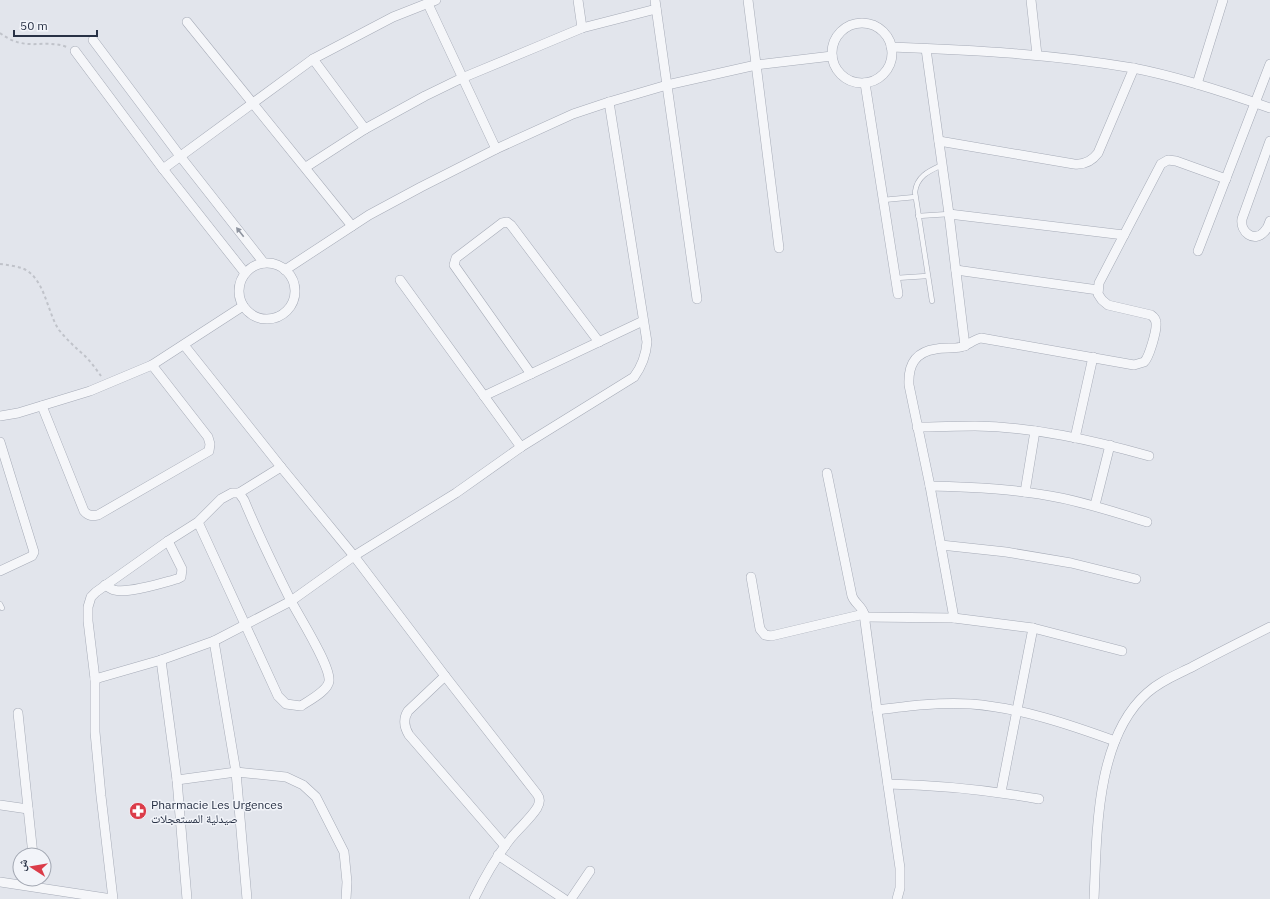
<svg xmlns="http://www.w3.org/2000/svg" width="1270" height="899" font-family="'IBM Plex Sans','Noto Naskh Arabic',sans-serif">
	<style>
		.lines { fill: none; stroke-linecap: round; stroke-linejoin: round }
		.service-casing { stroke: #a6abb7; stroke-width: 5.5 }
		.minor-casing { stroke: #a6abb7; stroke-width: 10 }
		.path { stroke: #c0c3ca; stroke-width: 2; stroke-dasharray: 3 3; stroke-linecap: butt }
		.service { stroke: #f5f6f9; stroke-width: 4.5 }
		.minor { stroke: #f5f6f9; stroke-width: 9 }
		.oneway { fill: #8e949f }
		.labels { text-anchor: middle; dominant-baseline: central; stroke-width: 3; stroke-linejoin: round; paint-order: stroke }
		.poi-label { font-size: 12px; fill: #283145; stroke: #f2f4f9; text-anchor: start }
	</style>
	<rect width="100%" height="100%" fill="#e2e5ec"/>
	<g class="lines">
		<defs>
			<g id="service">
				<path d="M883,200L915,197"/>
				<path d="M918,216L949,214"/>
				<path d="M896,278L927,276"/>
				<path d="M932,301L915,192C917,176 929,171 942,165"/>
				<path d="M0,604L2,608"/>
			</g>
			<g id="minor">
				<path d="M578,0L582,28"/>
				<path d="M655,0L697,299"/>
				<path d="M748,0L779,248"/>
				<path d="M1031,0L1037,55"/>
				<path d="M428,4L496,149"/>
				<path d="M187,22L352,226"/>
				<circle cx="862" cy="53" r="30"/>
				<path d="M93,40L180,156L264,263"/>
				<path d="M891,47C972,50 1053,54 1133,68C1180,77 1225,92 1270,108"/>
				<path d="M926,49L949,214L965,346"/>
				<path d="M75,51L163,169L245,273"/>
				<path d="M313,59L365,129L425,96L462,78L539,46L582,28L656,9"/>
				<path d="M865,83L898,294"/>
				<path d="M1197,84L1223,0"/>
				<path d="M939,141L1074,164C1084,165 1092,161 1098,153L1134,68"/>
				<path d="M1270,141L1242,219C1240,232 1254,243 1264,232C1267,229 1269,225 1270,221"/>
				<path d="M306,167L365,129"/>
				<path d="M163,169L313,59L393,17L436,0"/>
				<path d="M949,214L1124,235"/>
				<path d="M1198,251L1270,64"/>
				<circle cx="267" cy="291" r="28"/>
				<path d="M285,270L369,215L421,187L496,149L573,114L609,102L667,85L756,65L832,56"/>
				<path d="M956,270L1098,290"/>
				<path d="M400,280L521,447"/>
				<path d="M184,345L281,467L354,556L445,676L537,794C540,798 540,803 537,808C530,819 519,828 511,838C496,857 484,878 474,899"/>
				<path d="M531,374L454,265L456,258L502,223L507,222L511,225L599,342"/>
				<path d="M484,396L643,321"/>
				<path d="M42,406L84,511C88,516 92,516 98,515L209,451L210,444L208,437L152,365"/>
				<path d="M0,416L18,413L90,391L152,365L243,306"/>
				<path d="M917,427C936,427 956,426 975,426C1034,427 1092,440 1149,456"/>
				<path d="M1075,438L1093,357"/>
				<path d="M0,442L34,552L32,556L0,571"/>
				<path d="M827,473L852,596C855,604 862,606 864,614L877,710L900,868V888L897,899"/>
				<path d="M930,486C974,487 1018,489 1061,498C1090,504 1118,513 1147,522"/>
				<path d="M1025,492L1035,431"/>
				<path d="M239,493L281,467"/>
				<path d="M1095,505L1110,445"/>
				<path d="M941,545L1006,552L1071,563L1136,579"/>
				<path d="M751,577L760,629L765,635L771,636L864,614"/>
				<path d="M105,585C108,587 111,589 114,590C128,594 162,583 177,579L181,577L182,569L168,541"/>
				<path d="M865,617L954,618L1033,628L1122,651"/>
				<path d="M954,618L930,486L909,385C908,365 915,352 936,349C944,347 953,349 961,347C968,345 973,340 981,338L1134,365L1144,362C1149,358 1157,330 1156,323C1156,319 1154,317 1151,315L1108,305L1102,300L1098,294L1099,283L1161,164L1168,160L1176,161L1226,179"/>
				<path d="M214,641L236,772L247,899"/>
				<path d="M161,660L177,780L187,899"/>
				<path d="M445,676L408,711C403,719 404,727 409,735L505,846"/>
				<path d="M95,679L161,660L214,641L291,601L354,556L456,493L521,447L634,377C642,366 646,356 647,342L609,102"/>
				<path d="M877,710C908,706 939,702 971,704C1021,708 1068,724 1115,741"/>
				<path d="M18,713L33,855"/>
				<path d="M177,780L236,772L286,777L303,785L316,797L344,852L347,882L346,899"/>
				<path d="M888,784C940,785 988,790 1039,799"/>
				<path d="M1001,792L1033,628"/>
				<path d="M0,805L28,809"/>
				<path d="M498,855L564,899"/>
				<path d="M0,882L112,899"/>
				<path d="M113,899L101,796L95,732V679L88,621V607L91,597L96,592L168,541L198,522L221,499L232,493H239L244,500C258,534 274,567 290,599C298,615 331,666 329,681C328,691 308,701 301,706L286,704L278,696L198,522"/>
				<path d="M571,899L590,871"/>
				<path d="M1094,899C1097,835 1095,739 1147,693C1160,681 1176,675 1192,667C1218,653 1244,640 1270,627"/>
			</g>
		</defs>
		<use href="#service" class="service-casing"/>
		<use href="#minor" class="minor-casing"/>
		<g class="path">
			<path d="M0,33C27,53 42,38 67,47"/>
			<path d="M0,264C8,265 17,266 24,269C45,279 47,312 59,330C67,340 76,348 85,356C91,362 96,369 101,376"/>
		</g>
		<use href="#service" class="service"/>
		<use href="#minor" class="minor"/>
	</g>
	<defs><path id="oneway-solid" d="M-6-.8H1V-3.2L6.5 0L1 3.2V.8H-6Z"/></defs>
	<use class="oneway" href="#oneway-solid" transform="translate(240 232) rotate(-128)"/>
	<defs>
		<symbol id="pharmacy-disc" viewBox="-11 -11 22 22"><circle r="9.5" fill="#db3c49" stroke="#f2f4f9"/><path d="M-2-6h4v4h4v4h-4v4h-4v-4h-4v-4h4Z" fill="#fff"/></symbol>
	</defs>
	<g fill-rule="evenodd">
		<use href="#pharmacy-disc" x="128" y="801" width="20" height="20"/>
	</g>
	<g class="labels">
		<g class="poi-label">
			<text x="151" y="804">Pharmacie Les Urgences<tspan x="151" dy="14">صيدلية المستعجلات</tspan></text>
		</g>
	</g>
	<g transform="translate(32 867) rotate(282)"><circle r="19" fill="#f2f4f9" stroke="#a1a6b1"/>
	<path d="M0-3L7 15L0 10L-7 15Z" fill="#db3c49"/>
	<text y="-6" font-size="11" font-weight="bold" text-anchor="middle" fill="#283145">ش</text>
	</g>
	<path d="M14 30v6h83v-6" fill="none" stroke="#283145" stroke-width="2"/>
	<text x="20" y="30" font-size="12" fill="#283145" stroke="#f2f4f9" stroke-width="3" paint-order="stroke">50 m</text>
</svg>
